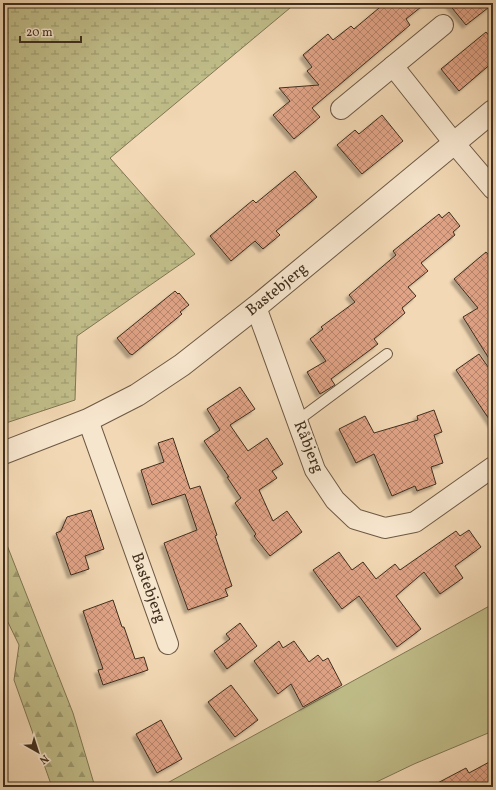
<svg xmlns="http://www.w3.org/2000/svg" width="496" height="790" font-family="Vollkorn,serif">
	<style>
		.grass { fill: #c0bd89; stroke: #807654 }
		.forest { fill: url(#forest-firs); stroke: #807654 }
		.wetland { fill: url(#wetland-marsh); stroke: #807654 }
		.building { fill: url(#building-cross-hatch); stroke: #402f1e; filter: url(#shadow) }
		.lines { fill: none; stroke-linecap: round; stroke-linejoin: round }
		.service-casing { stroke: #6c5944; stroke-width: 12 }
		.minor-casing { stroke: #6c5944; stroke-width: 22 }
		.tertiary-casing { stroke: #6c5944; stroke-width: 24 }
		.service { stroke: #f7e6ce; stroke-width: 10 }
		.minor { stroke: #f7e6ce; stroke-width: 20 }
		.tertiary { stroke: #f7e6ce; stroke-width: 22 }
		.labels { text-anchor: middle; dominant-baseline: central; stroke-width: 3.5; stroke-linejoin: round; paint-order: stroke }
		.street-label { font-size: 16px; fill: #402f1e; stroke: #f7e6ce }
	</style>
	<defs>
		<pattern id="forest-firs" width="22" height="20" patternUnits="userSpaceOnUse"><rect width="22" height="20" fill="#c0bd89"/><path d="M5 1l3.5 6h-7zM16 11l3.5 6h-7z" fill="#9d9a6f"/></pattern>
		<pattern id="wetland-marsh" width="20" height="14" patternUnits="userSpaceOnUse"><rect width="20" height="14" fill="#c0bd89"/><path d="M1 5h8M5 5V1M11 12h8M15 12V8" fill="none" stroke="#9d9a6f"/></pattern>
		<pattern id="building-cross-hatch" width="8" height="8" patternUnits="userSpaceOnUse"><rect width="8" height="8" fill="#e0a386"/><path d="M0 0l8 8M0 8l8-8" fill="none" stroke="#b7856d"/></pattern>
		<filter id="shadow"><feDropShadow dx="-3.5" dy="3.5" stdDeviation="1" flood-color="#0004"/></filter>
	</defs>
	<rect width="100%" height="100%" fill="#f2d8b4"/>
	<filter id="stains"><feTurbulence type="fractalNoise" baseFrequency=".005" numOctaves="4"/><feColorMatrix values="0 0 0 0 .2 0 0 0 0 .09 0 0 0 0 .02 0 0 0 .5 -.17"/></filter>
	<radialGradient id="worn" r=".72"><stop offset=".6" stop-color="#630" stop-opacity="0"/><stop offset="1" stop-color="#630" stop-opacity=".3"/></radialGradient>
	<path class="grass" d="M493,604V731L414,764L366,787H160Z"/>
	<path class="forest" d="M3,535L73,713L95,787H52L14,680L19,645L3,612Z"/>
	<path class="wetland" d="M3,3H296L110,158L195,254L77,336L75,400L3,424Z"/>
	<g class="building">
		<path d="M385,3H426L406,19L410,25L312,108L320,117L294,139L273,115L290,101L279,88L319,85L307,71L312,67L303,55L328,34L333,40L351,26L354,29Z"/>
		<path d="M448,3H493V4L466,25Z"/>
		<path d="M486,32L493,40V62L459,91L441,69Z"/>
		<path d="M382,115L403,141L362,174L337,145L355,130L359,134Z"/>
		<path d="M295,171L317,197L276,231L280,235L263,249L255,241L231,261L210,236L253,200L256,203Z"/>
		<path d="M449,212L460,226L453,232L455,235L421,263L428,271L408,287L416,296L402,308L405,313L374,339L378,344L331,379L335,385L320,394L307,372L326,361L310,339L323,329L321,327L355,302L349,295L396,255L393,251L439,214L442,218Z"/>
		<path d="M486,252L493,260V365L463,317L478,308L454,279Z"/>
		<path d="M175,291L178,294L179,293L189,305L180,312L182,314L132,355L131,354H130L117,338Z"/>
		<path d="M479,354L493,374V425L456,370Z"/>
		<path d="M240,387L255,409L230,425L248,451L267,438L283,464L272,471L277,478L259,490L273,521L287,511L302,532L270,556L254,536L256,534L235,503L241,498L227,477H229L204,441L220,430L207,409Z"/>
		<path d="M434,410L442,432L434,435L443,463L431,467L436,484L417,491L415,486L392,496L374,454L356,463L339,429L365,416L374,433L418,420L417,416Z"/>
		<path d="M173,438L190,489L200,486L217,535L215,536L232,586L225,589L228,596L188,610L164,543L197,530L185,494L152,505L141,470L164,462L158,443Z"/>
		<path d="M91,510L104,549L85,556L89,569L71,575L56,533L61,531L67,517Z"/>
		<path d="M469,530L481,547L455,566L463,578L440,594L424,572L396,596L421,629L397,647L359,596L342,609L313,570L339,552L352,570L363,562L376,579L395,564L400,570L456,531L460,536Z"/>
		<path d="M113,600L122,627H124L135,659L144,657L148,670L103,685L98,670L103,669L83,611Z"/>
		<path d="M240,623L257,646L227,669L214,651L230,639L226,634Z"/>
		<path d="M279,641L283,648L294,641L309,662L318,655L323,661L328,658L342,685L303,707L291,684L278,694L254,661Z"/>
		<path d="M231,685L258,720L235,737L208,702Z"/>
		<path d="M161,720L182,759L157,773L136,734Z"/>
		<path d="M493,760V787H430L466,768L469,773Z"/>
	</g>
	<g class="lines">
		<defs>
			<path id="service" d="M297,421L387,354"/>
			<g id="minor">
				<path d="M393,66L454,143L493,189"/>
				<path d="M341,109L443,25"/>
				<path d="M256,307L315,470L335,500L355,519L385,528L415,522L493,467"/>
				<path d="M88,420L168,644"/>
			</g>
			<path id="tertiary" d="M3,453L88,420L137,395L182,365L256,307L493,111"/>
		</defs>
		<use href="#service" class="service-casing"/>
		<use href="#minor" class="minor-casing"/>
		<use href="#tertiary" class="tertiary-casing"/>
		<use href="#service" class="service"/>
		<use href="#minor" class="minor"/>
		<use href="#tertiary" class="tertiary"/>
	</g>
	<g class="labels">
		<g class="street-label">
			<text transform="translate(277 290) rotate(-39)">Bastebjerg</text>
			<text transform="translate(308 447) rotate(68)">Råbjerg</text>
			<text transform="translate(148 588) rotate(70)">Bastebjerg</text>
		</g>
	</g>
	<rect width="496" height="790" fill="none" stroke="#f2d8b4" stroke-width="16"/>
	<rect x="4" y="4" width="488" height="782" fill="none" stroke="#402f1e" stroke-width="2"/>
	<rect x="8" y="8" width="480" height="774" fill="none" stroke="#402f1e"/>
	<g transform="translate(38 752) rotate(141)" stroke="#f7e6ce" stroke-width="3" paint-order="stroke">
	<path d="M0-3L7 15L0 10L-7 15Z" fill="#402f1e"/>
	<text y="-6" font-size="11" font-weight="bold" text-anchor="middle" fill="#402f1e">N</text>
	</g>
	<path d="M20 36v6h61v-6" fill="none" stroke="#402f1e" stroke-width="2"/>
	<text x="26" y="36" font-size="12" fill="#402f1e" stroke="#f7e6ce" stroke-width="3" paint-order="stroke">20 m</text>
	<rect width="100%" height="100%" filter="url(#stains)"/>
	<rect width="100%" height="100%" fill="url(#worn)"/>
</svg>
